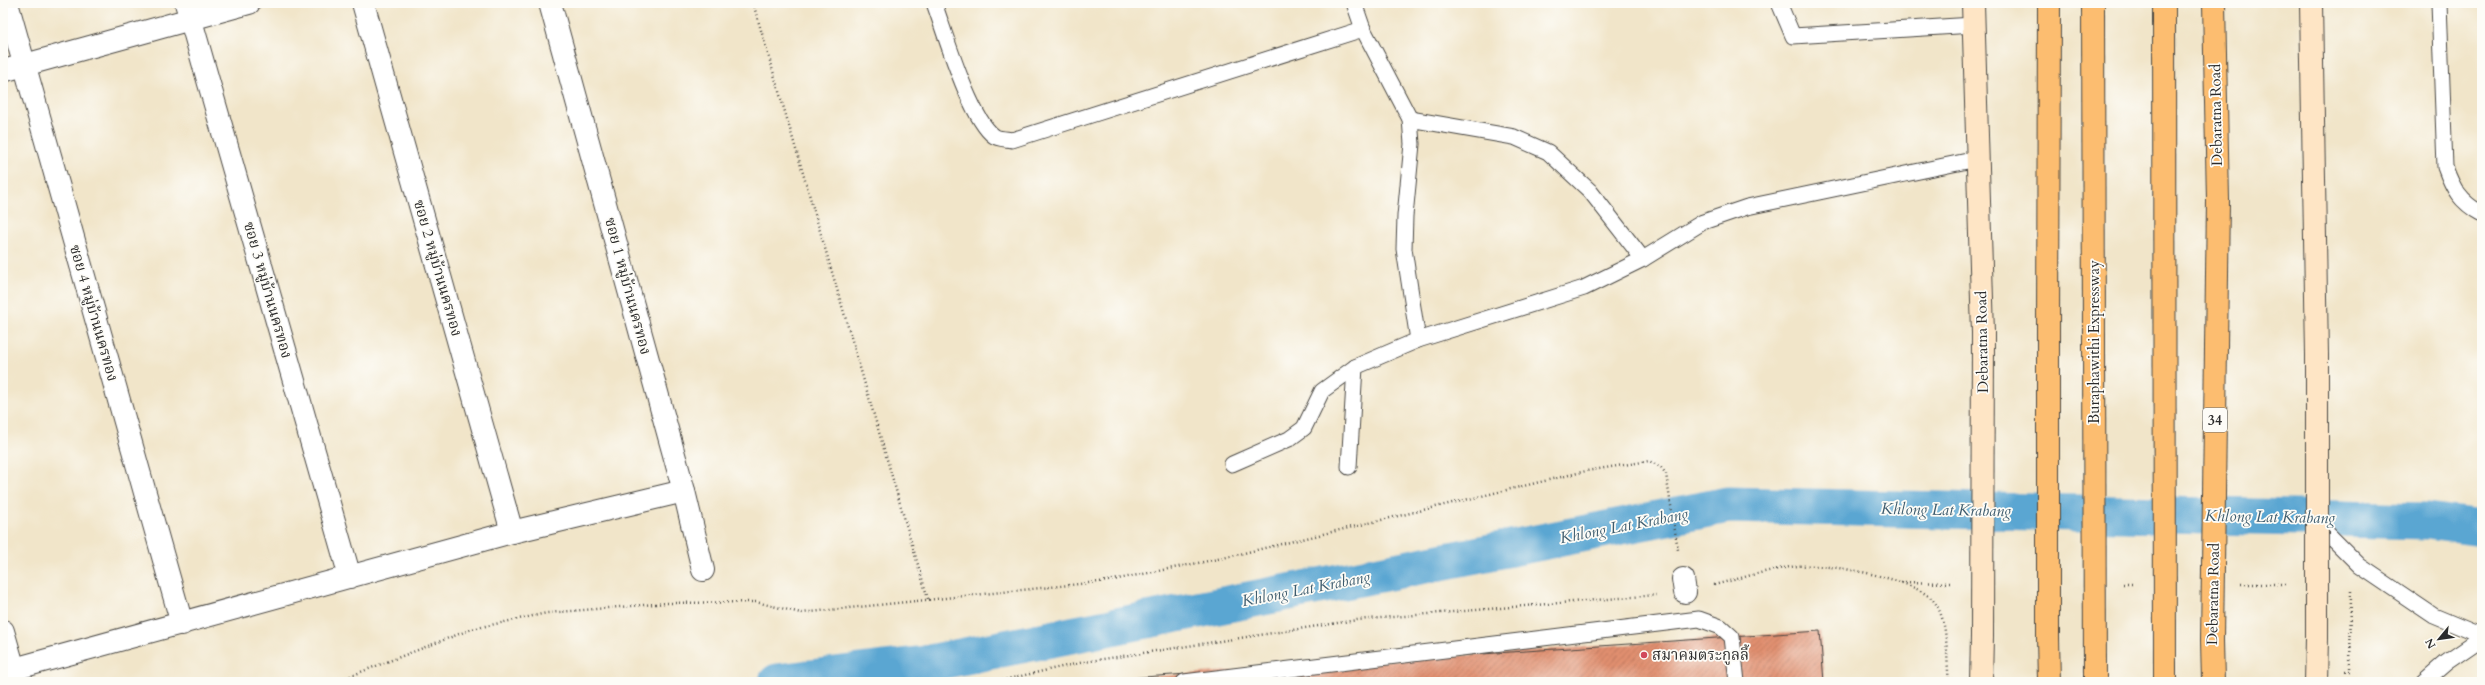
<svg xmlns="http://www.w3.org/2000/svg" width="2485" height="685" font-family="Cardo,'Noto Serif Thai',serif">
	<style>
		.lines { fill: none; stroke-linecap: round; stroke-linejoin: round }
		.canal { stroke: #5aa6d2; stroke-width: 37 }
		.building { fill: url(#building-hatch) }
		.lane-casing { stroke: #494743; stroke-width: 17 }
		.street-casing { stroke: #494743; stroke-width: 24 }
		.secondary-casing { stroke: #494743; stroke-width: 24 }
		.highway-casing { stroke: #494743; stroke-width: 24 }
		.path { stroke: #494743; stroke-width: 2.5; stroke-dasharray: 1 3; stroke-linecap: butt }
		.lane { stroke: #fff; stroke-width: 15 }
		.street { stroke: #fff; stroke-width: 22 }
		.secondary { stroke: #fee5c5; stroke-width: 22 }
		.highway { stroke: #fcbd6f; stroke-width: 22 }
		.secondary-bridge-casing { stroke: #494743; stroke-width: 24; stroke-linecap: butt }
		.highway-bridge-casing { stroke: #494743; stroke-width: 24; stroke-linecap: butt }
		.secondary-bridge { stroke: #fee5c5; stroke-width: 22 }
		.highway-bridge { stroke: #fcbd6f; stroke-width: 22 }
		.poi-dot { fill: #d1495b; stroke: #fdfcf7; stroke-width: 1.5 }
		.labels { text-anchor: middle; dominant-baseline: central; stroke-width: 3.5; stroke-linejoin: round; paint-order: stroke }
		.shield { fill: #fdfcf7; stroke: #6a6a68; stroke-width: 1 }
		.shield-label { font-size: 14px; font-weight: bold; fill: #2b2b2b }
		.street-label { font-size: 15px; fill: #2b2b2b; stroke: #fdfcf7 }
		.poi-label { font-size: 15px; fill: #2b2b2b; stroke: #fdfcf7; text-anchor: start }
		.water-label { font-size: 16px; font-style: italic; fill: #3e5c6e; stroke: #fdfcf7 }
	</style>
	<defs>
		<pattern id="building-hatch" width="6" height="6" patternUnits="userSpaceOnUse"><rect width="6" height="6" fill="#e18f70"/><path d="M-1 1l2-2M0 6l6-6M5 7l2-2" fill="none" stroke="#b7755c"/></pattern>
	</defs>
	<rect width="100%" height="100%" fill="#fdfcf7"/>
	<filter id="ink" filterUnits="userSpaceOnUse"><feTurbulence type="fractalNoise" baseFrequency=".025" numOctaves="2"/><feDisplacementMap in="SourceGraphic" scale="8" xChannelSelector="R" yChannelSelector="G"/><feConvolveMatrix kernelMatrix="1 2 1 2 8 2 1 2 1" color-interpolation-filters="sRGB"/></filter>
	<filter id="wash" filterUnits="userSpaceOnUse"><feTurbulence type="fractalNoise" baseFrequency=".012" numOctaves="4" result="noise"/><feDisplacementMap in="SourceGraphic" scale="16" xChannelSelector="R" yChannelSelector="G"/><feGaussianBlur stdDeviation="0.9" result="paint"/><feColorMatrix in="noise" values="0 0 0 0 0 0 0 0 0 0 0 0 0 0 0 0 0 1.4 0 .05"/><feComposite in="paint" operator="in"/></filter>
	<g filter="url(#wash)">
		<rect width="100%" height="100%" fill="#f1e5c9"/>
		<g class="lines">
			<path class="canal" d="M777,682L925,664L1728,505L2427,521L2482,528"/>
		</g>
		<g id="blocks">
			<path class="building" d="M1820,631L1824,682H1114V679Z"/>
		</g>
	</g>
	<g filter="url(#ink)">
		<use href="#blocks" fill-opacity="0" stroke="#494743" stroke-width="1"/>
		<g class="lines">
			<defs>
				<g id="lane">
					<path d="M934,3C945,33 970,119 994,136C998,139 1007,139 1012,140L1363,29"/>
					<path d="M1354,3L1363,29L1410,119L1412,144L1405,216L1404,249L1418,340"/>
					<path d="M1779,3L1793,36L1974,25"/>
					<path d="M2439,3L2445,167C2453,189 2460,202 2482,214"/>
					<path d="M1410,119L1514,137L1548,152L1590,191L1643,259"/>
					<path d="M1232,464L1289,439L1304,428L1322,391L1355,367L1418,340L1584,288L1643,259L1703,222L1747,207L1977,159"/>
					<path d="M1349,467L1355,367"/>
					<path d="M2317,523L2360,566L2434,616L2482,636"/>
					<path d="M1184,682L1699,619L1721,627L1732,637L1737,682"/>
					<path d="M2424,682L2447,662L2482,638"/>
				</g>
				<g id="street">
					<path d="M7,3L182,624"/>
					<path d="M186,3L350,577"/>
					<path d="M363,3L512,532"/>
					<path d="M550,3L684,491L703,570"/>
					<path d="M3,71L249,3"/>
					<path d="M1683,579L1685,592"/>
					<path d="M3,631L14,669"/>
					<path d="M3,672L512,532L684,491"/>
				</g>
				<g id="secondary">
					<path d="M1973,3L1983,333"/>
					<path d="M2311,3L2317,355"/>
					<path d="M1981,682L1982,636"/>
					<path d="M2316,682L2317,638"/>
				</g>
				<g id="highway">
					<path d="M2214,3L2218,201"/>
					<path d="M2048,334L2049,3"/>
					<path d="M2048,637L2049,682"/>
					<path d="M2212,640L2213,682"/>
				</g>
			</defs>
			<use href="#lane" class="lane-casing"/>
			<use href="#street" class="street-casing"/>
			<use href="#secondary" class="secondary-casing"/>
			<use href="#highway" class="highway-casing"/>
			<g class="path">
				<path d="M753,3L928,599"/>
				<path d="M1901,582L1952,583"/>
				<path d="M2123,584H2134"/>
				<path d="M2241,584H2286"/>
				<path d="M1714,585C1742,578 1770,569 1798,566C1827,563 1920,578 1936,604C1949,625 1946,658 1949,682"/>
				<path d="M2345,671H2350L2351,591"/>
				<path d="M335,682L472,629L547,613L667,603L756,602L801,613L1108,581L1223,558L1586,471L1649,461L1661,467L1666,474L1678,550"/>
				<path d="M994,682L1084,662L1357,620L1656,595"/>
			</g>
			<use href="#lane" class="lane"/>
			<use href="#street" class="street"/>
			<use href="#secondary" class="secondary"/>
			<use href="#highway" class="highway"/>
			<defs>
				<g id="secondary-bridge">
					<path d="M1982,636L1983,333"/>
					<path d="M2317,638V355"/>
				</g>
				<g id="highway-bridge">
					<path d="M2093,3L2095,682"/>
					<path d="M2164,3L2165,682"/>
					<path d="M2048,637V334"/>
					<path d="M2212,640L2218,201"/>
				</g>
			</defs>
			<use href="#secondary-bridge" class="secondary-bridge-casing"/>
			<use href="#highway-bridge" class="highway-bridge-casing"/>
			<use href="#secondary-bridge" class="secondary-bridge"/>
			<use href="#highway-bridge" class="highway-bridge"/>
		</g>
	</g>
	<circle class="poi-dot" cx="1644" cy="655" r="4"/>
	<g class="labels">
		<rect class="shield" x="2203" y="408" width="24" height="24" rx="3"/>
		<g class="shield-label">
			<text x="2215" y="420">34</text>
		</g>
		<g class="street-label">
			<text transform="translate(2216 115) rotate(-91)">Debaratna Road</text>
			<text transform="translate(438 268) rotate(74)">ซอย 2 หมู่บ้านนครทอง</text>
			<text transform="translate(628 286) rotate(75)">ซอย 1 หมู่บ้านนครทอง</text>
			<text transform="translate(268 290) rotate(74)">ซอย 3 หมู่บ้านนครทอง</text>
			<text transform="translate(94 313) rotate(74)">ซอย 4 หมู่บ้านนครทอง</text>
			<text transform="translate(1982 342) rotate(-91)">Debaratna Road</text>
			<text transform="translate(2094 342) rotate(-90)">Buraphawithi Expressway</text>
			<text transform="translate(2213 594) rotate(-89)">Debaratna Road</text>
		</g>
		<g class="poi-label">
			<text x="1652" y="655">สมาคมตระกูลลี้</text>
		</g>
		<g class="water-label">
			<text transform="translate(1946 510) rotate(1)">Khlong Lat Krabang</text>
			<text transform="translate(2270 517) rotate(1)">Khlong Lat Krabang</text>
			<text transform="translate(1624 526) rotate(-11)">Khlong Lat Krabang</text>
			<text transform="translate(1306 589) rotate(-11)">Khlong Lat Krabang</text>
		</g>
	</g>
	<rect width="2485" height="685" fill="none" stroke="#fdfcf7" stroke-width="16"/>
	<g transform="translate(2439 639) rotate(241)" stroke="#fdfcf7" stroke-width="3" paint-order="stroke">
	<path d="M0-3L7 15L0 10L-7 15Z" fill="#2b2b2b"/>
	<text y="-6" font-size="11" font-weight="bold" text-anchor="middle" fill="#2b2b2b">N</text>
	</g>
</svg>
